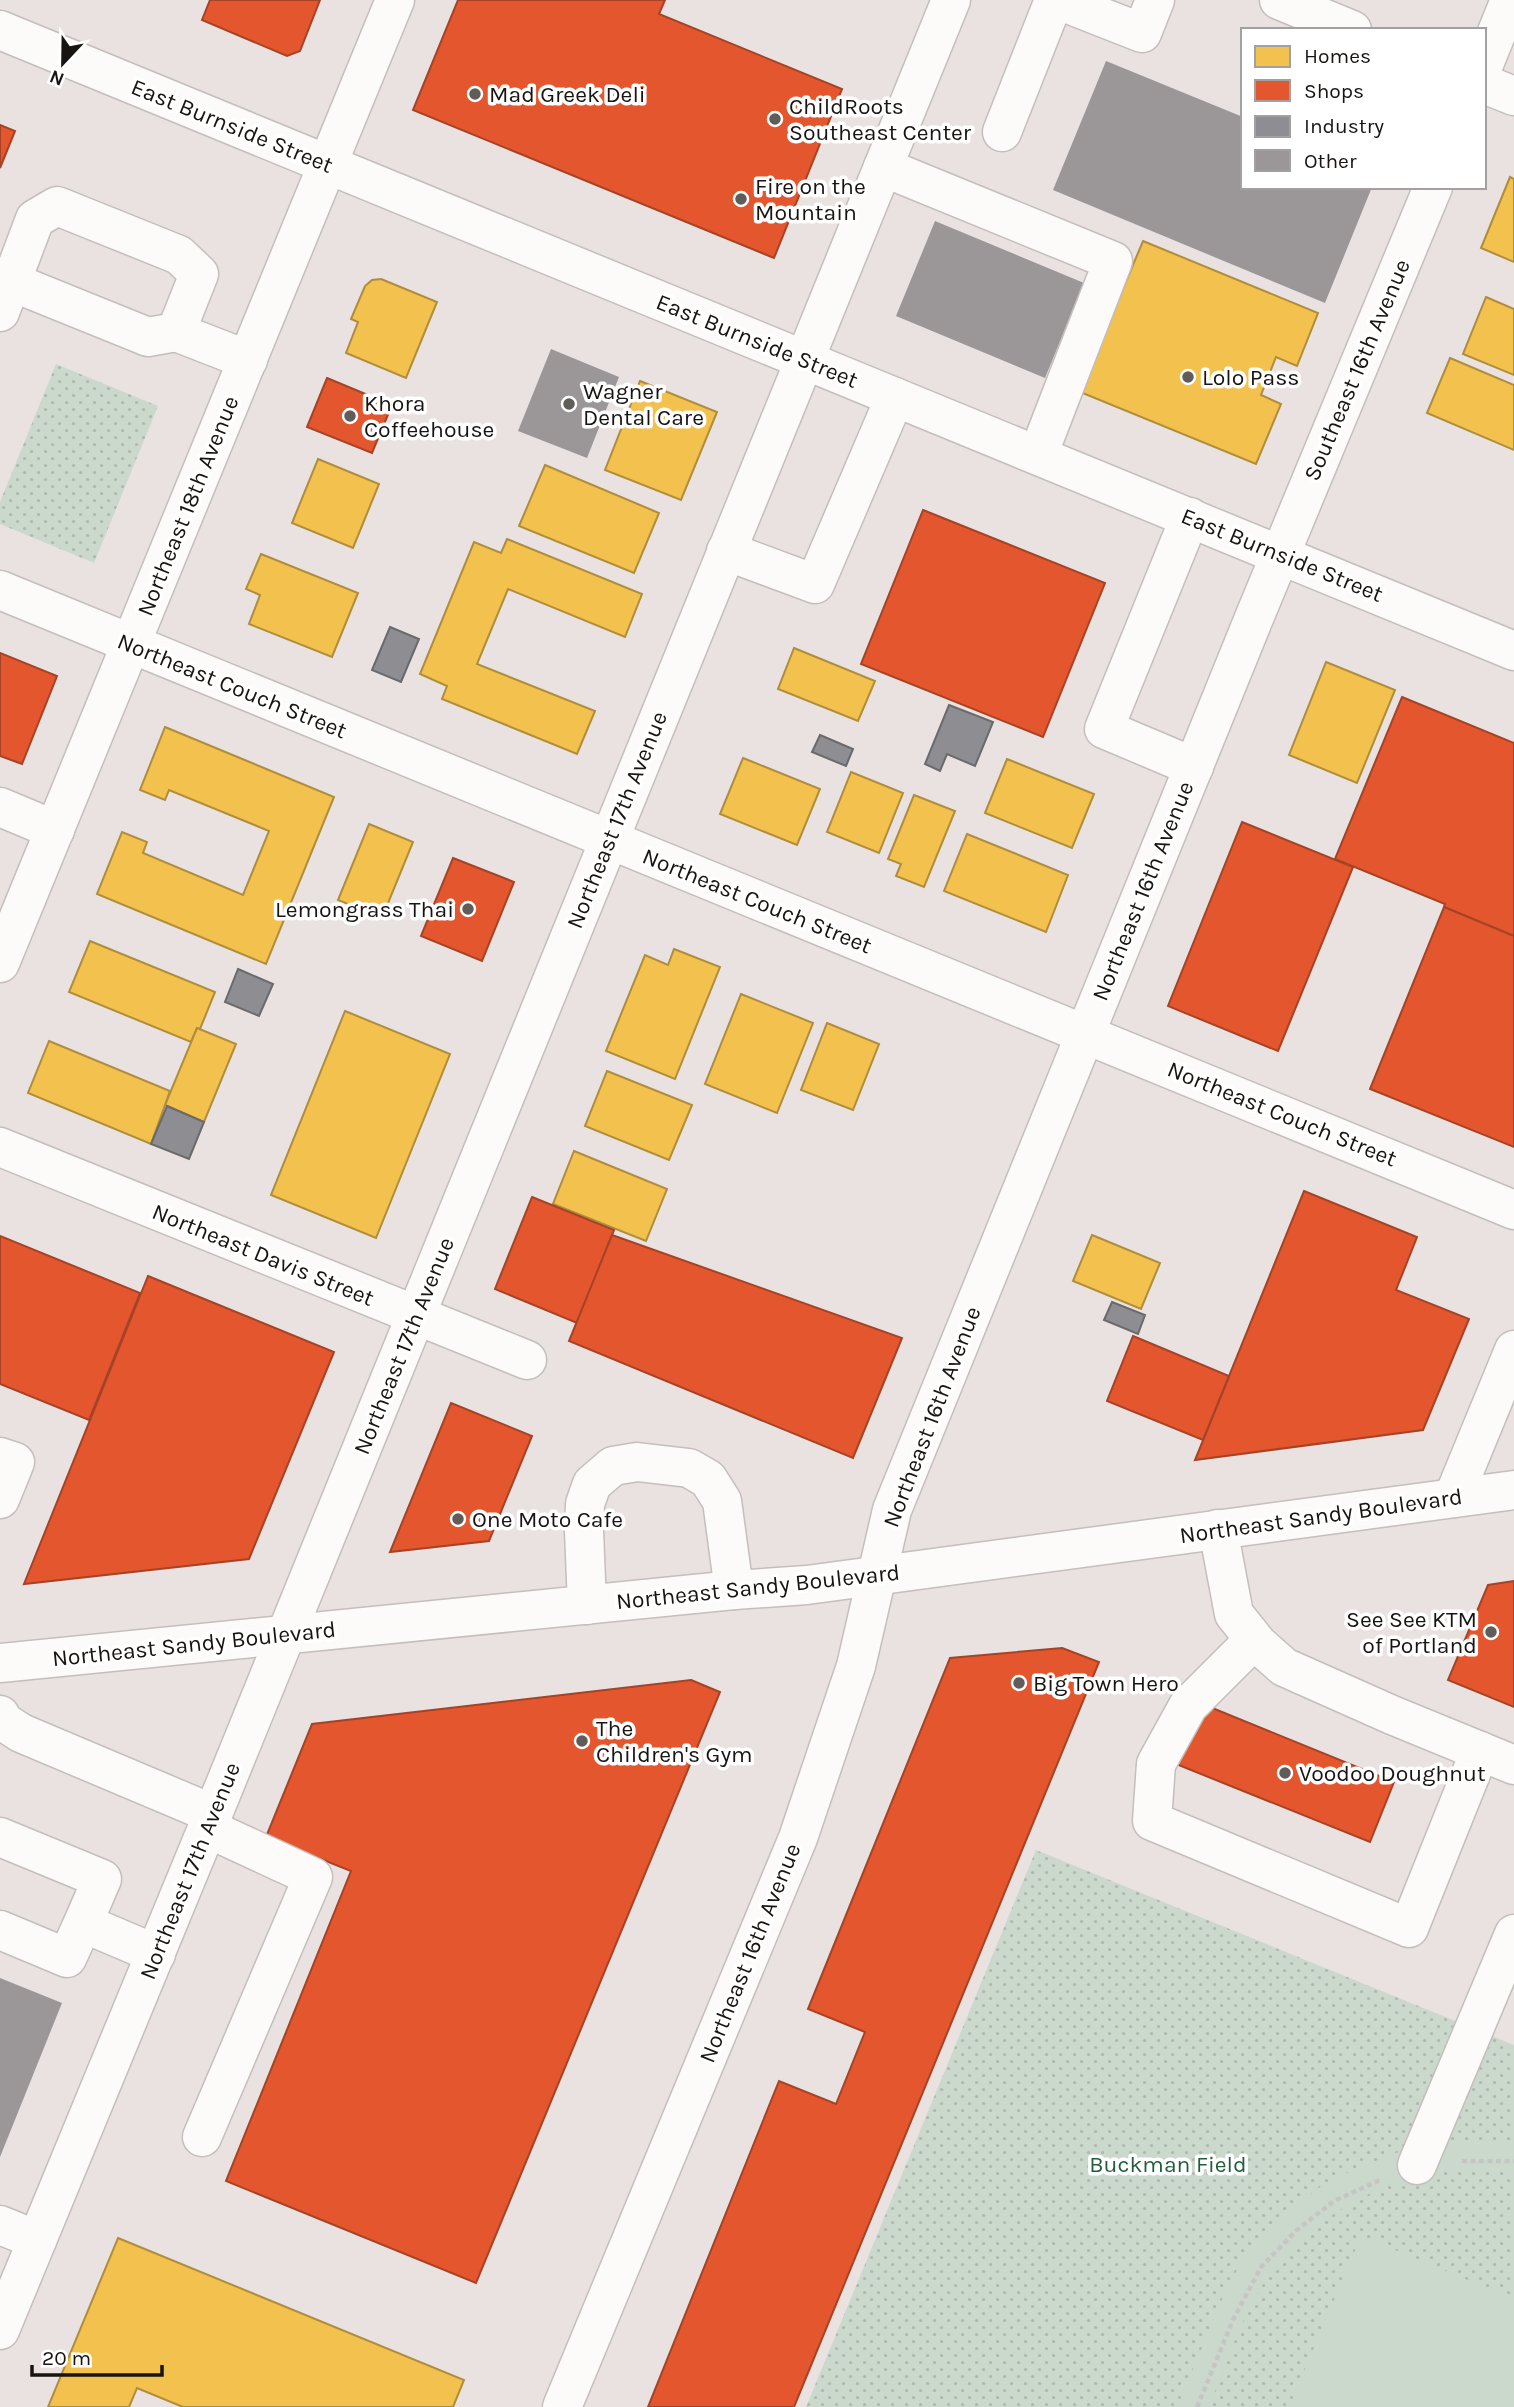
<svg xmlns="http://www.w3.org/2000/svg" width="1514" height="2407" font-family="Karla,sans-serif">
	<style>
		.grass { fill: url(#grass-dots) }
		.garden { fill: #cbd9cd }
		.homes { fill: #f2c14e; stroke: #b08d3c; stroke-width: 2 }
		.shops { fill: #e4572e; stroke: #a64326; stroke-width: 2 }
		.industry { fill: #8d8d92; stroke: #6a696c; stroke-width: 2 }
		.building { fill: #9b9798 }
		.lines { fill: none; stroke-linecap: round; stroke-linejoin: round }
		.minor-casing { stroke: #c4bebc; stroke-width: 41 }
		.major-casing { stroke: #c4bebc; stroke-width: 41 }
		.path { stroke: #c6c5c4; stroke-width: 4.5; stroke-dasharray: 5 3.5; stroke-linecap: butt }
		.minor { stroke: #fcfbfa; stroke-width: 38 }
		.major { stroke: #fcfbfa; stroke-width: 38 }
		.poi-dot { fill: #605c5a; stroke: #fff; stroke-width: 2.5 }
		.labels { text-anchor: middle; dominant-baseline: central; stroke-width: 7; stroke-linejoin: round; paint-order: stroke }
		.poi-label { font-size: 23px; fill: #171412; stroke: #fff; text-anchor: start }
		.street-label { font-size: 23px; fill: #171412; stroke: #fff }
		.park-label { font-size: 23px; fill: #225c3d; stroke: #fff }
	</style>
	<defs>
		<pattern id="grass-dots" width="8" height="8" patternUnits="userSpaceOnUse" patternTransform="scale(1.75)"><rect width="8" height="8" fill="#cbd9cd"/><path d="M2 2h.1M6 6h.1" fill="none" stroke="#aeb9af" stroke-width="1.8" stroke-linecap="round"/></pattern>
	</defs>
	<rect width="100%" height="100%" fill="#e9e2e0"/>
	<g class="grass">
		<path d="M56,364L158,406L94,563L0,524V502Z"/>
		<path d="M1036,1850L1514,2045V2407H806Z"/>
	</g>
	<g class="garden">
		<path d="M1456,2141L1514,2142V2171C1498,2171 1482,2168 1466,2169C1382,2174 1295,2224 1255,2298C1236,2332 1223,2371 1209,2407H1177L1230,2281L1243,2261L1277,2223L1320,2187L1342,2175L1395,2153Z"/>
		<path d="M1361,2236L1514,2299V2407H1289Z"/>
	</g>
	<g class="homes">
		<path d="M1510,177L1514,179V262L1481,248Z"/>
		<path d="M1143,241L1318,313L1297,366L1276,357L1261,395L1281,404L1256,464L1080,392Z"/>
		<path d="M381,279L437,302L406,378L346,353L358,322L351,319L365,286L372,280Z"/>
		<path d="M1486,297L1514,309V375L1463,354Z"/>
		<path d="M1450,358L1514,385V450L1427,413Z"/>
		<path d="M640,381L717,412L681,500L605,470Z"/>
		<path d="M318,459L379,484L353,548L292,523Z"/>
		<path d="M545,465L659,513L634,573L519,526Z"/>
		<path d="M507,539L642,594L625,637L508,589L477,664L595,711L577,754L442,699L447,686L420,674L474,542L501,553Z"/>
		<path d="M261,554L358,593L332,657L249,624L260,595L246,589Z"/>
		<path d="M794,648L875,681L858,721L778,689Z"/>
		<path d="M1326,662L1395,690L1357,783L1289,755Z"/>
		<path d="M165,727L334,797L266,964L97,894L122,832L147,842L143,853L243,895L269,831L169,790L165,800L140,790Z"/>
		<path d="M743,758L820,789L797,845L720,814Z"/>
		<path d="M1007,759L1094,794L1072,848L985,813Z"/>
		<path d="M851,772L903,793L879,853L827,832Z"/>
		<path d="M914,795L955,811L924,887L896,876L901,864L888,859Z"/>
		<path d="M369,824L413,842L382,918L338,900Z"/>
		<path d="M967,834L1068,875L1046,932L944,891Z"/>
		<path d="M90,941L215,992L200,1029L197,1028L191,1042L69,992Z"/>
		<path d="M674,949L720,967L675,1079L606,1051L645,955L668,965Z"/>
		<path d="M741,994L813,1023L777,1113L705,1084Z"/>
		<path d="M345,1011L450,1054L376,1238L271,1195Z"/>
		<path d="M827,1023L879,1044L853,1110L801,1090Z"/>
		<path d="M197,1028L236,1044L204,1122L165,1105Z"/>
		<path d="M49,1041L170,1091L151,1144L28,1093Z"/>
		<path d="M607,1071L692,1105L669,1160L585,1126Z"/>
		<path d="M574,1151L667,1189L646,1241L553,1204Z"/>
		<path d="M1092,1235L1160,1263L1141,1309L1073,1281Z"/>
		<path d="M118,2238L464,2380L453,2407H183L137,2388L129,2407H48Z"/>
	</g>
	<g class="shops">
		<path d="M210,0H320L300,51L287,56L202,20Z"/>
		<path d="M458,0H665L659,14L842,89L774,258L413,110Z"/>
		<path d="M0,125L15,131L0,168Z"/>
		<path d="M327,378L392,405L372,453L307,427Z"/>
		<path d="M923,510L1105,583L1043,737L861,664Z"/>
		<path d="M0,653L57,676L22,764L0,756Z"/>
		<path d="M1402,697L1514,743V936L1444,907L1445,904L1335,859Z"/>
		<path d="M1242,822L1353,867L1278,1051L1168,1006Z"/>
		<path d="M453,858L514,882L482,961L421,936Z"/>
		<path d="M1444,907L1514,936V1147L1370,1089Z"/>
		<path d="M1304,1191L1417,1237L1396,1290L1469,1319L1423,1430L1195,1460Z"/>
		<path d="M532,1197L614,1230L577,1323L495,1289Z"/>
		<path d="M612,1235L902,1338L853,1458L569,1341Z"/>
		<path d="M0,1236L140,1293L89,1420L0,1384Z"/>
		<path d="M148,1276L334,1352L249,1559L24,1584Z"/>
		<path d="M1133,1336L1229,1376L1203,1440L1107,1401Z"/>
		<path d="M451,1403L532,1436L489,1541L390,1552Z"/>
		<path d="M1514,1581V1707L1448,1680L1488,1585Z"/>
		<path d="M1062,1648L1099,1662L794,2407H648L779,2081L836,2104L865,2032L808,2009L950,1658Z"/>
		<path d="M691,1680L720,1692L476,2283L226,2181L351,1871L266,1837L312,1724Z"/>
		<path d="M1200,1703L1394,1782L1370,1842L1176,1764Z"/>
	</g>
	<g class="industry">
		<path d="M390,627L419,639L401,682L372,670Z"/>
		<path d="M949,705L993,722L975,766L947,754L940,771L925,764Z"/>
		<path d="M820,735L853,749L846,766L812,752Z"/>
		<path d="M238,969L273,984L259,1016L225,1002Z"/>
		<path d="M167,1106L204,1122L189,1159L151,1144Z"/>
		<path d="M1112,1302L1145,1315L1138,1334L1104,1320Z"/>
	</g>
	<g class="building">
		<path d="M1106,61L1243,117V187H1372L1325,303L1053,190Z"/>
		<path d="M935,221L1084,283L1045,378L896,316Z"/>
		<path d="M551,349L619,377L587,458L518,431Z"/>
		<path d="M0,1978L62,2003L0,2157Z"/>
	</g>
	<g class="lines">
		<defs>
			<g id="minor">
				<path d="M1058,0L1142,33L1155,0"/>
				<path d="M1279,0L1352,30"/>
				<path d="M1484,64L1510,0"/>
				<path d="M1484,84L1514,96"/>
				<path d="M1002,132L1054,0"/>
				<path d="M883,167L1113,261L1038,455"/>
				<path d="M0,312L35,219L57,206L179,255L199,274L176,332L148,337L12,282"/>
				<path d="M176,332L248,360"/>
				<path d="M1190,517L1104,729L1194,767"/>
				<path d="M726,551L815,584L895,397"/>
				<path d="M0,590L1514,1210"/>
				<path d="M0,807L55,830"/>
				<path d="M0,963L395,0"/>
				<path d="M0,1147L527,1360"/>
				<path d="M0,1457L15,1462L0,1499"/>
				<path d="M1453,1498L1514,1350"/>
				<path d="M1218,1529L1234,1614L1258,1644L1284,1667L1392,1715L1514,1765"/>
				<path d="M587,1605L584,1531L585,1504L592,1484L613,1466L637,1462L689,1468L708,1479L722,1501L734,1590"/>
				<path d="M1254,1640L1188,1706L1156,1764L1152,1821L1409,1928L1480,1751"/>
				<path d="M0,1715L4,1722L21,1733L213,1814"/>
				<path d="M0,1837L102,1879L83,1923"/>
				<path d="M0,1930L67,1958L83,1923L156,1954"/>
				<path d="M202,2137L313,1877L207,1828"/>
				<path d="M1417,2165L1514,1934"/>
				<path d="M0,2225L37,2240"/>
				<path d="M0,2330L213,1814L951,0"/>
				<path d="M562,2407L798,1838L856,1666L892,1510L1254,618L1433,187"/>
			</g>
			<g id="major">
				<path d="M0,30L1514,651"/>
				<path d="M0,1663L734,1590L807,1585L1514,1490"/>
			</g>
		</defs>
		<use href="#minor" class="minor-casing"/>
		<use href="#major" class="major-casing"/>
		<g class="path">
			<path d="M1462,2161H1514"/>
			<path d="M1197,2407L1233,2320L1261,2267L1297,2230L1334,2201L1380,2180"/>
		</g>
		<use href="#minor" class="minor"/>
		<use href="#major" class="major"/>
	</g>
	<g class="poi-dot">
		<circle cx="475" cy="94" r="7"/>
		<circle cx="775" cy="119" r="7"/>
		<circle cx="741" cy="199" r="7"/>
		<circle cx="1188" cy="377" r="7"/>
		<circle cx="569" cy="404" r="7"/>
		<circle cx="350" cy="416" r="7"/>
		<circle cx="468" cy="909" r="7"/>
		<circle cx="458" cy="1519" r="7"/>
		<circle cx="1491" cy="1632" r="7"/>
		<circle cx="1019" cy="1683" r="7"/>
		<circle cx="582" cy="1741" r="7"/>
		<circle cx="1285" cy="1773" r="7"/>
	</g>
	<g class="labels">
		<g class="poi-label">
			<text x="489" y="94">Mad Greek Deli</text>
			<text x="789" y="106">ChildRoots<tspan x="789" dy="26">Southeast Center</tspan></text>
			<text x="755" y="186">Fire on the<tspan x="755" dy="26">Mountain</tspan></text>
			<text x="1202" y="377">Lolo Pass</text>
			<text x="583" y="391">Wagner<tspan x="583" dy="26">Dental Care</tspan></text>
			<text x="364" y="403">Khora<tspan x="364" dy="26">Coffeehouse</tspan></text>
			<text x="454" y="909" text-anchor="end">Lemongrass Thai</text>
			<text x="472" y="1519">One Moto Cafe</text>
			<text x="1477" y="1619" text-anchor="end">See See KTM<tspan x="1477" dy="26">of Portland</tspan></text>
			<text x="1033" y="1683">Big Town Hero</text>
			<text x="596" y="1728">The<tspan x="596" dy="26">Children's Gym</tspan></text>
			<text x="1299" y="1773">Voodoo Doughnut</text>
		</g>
		<g class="street-label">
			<text transform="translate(232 126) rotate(22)">East Burnside Street</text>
			<text transform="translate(757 341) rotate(22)">East Burnside Street</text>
			<text transform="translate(1357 370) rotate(-67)">Southeast 16th Avenue</text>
			<text transform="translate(188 506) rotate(-68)">Northeast 18th Avenue</text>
			<text transform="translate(1282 555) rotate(22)">East Burnside Street</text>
			<text transform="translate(232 686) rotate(22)">Northeast Couch Street</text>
			<text transform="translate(617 820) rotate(-68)">Northeast 17th Avenue</text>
			<text transform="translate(1143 891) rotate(-68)">Northeast 16th Avenue</text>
			<text transform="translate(757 901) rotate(22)">Northeast Couch Street</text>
			<text transform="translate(1282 1114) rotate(22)">Northeast Couch Street</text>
			<text transform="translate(263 1255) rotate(22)">Northeast Davis Street</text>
			<text transform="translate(404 1346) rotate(-68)">Northeast 17th Avenue</text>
			<text transform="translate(932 1417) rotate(-69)">Northeast 16th Avenue</text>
			<text transform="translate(1321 1516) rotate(-8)">Northeast Sandy Boulevard</text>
			<text transform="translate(758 1587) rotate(-6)">Northeast Sandy Boulevard</text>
			<text transform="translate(194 1644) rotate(-6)">Northeast Sandy Boulevard</text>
			<text transform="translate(190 1871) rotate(-68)">Northeast 17th Avenue</text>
			<text transform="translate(750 1953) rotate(-68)">Northeast 16th Avenue</text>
		</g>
		<g class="park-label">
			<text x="1168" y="2164">Buckman Field</text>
		</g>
	</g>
	<rect x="1241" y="28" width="245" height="161" fill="#ffffff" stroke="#a2a1a0" stroke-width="2"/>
	<rect x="1255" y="46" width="35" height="21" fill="#f2c14e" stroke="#a2a1a0" stroke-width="2"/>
	<text x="1304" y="63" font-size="21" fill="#171412">Homes</text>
	<rect x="1255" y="80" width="35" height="21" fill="#e4572e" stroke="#a2a1a0" stroke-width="2"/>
	<text x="1304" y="98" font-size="21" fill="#171412">Shops</text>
	<rect x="1255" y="116" width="35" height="21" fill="#8d8d92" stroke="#a2a1a0" stroke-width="2"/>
	<text x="1304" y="133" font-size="21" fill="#171412">Industry</text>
	<rect x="1255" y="150" width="35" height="21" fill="#9b9798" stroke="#a2a1a0" stroke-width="2"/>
	<text x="1304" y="168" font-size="21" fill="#171412">Other</text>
	<g transform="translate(63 63) rotate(202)" stroke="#ffffff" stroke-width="5" paint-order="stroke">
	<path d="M0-5L12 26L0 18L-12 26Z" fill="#171412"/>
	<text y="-10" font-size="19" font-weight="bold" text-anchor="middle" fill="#171412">N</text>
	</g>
	<path d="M32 2365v10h130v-10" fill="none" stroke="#171412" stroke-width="3.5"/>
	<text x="42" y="2365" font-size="21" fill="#171412" stroke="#ffffff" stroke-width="5" paint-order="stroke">20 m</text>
</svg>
